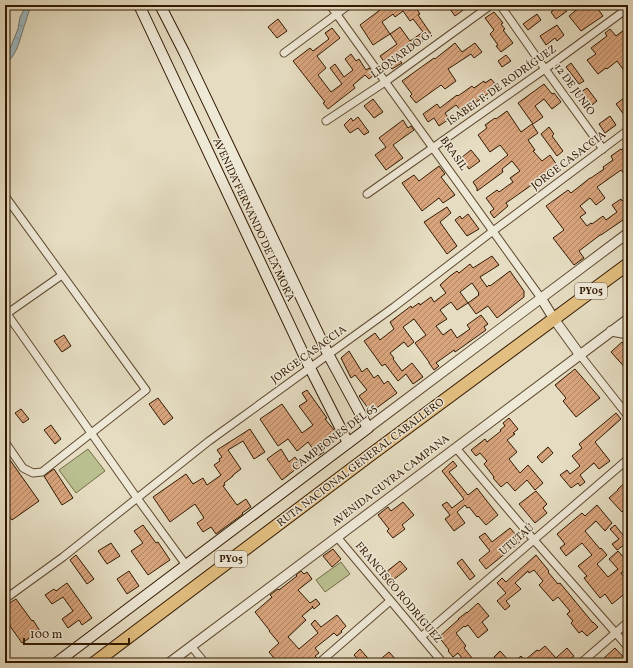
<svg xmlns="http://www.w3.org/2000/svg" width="633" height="668" font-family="Vollkorn,serif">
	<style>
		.pitch { fill: #babf8f; stroke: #766c48 }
		.water { fill: url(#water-ripples); stroke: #727873 }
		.building { fill: url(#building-hatch); stroke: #321900; fill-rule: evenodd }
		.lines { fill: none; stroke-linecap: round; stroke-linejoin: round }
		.minor-casing { stroke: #5f4a30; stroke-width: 9 }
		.tertiary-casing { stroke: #5f4a30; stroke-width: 11 }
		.secondary-casing { stroke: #321900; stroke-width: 12 }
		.trunk-casing { stroke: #321900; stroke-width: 14 }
		.minor { stroke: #eee8d7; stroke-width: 7 }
		.tertiary { stroke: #eee8d7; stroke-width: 9 }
		.secondary { stroke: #eee8d7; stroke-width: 10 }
		.trunk { stroke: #e2be80; stroke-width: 12 }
		.labels { text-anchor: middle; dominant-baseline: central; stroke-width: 3; stroke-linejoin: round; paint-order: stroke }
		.shield { fill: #eee8d7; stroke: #6a5740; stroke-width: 1 }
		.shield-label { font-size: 10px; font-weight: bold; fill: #321900 }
		.street-label { font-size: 11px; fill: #321900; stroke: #eee8d7 }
	</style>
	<defs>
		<pattern id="water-ripples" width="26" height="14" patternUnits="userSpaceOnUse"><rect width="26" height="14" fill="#9db8bf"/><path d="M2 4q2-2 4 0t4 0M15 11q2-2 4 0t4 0" fill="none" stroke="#819599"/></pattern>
		<pattern id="building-hatch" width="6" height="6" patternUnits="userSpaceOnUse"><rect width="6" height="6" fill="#d8a47d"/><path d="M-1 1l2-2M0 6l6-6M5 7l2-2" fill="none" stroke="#b08564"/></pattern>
	</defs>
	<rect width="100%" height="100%" fill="#e5dcc1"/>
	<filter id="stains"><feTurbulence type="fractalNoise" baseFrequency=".005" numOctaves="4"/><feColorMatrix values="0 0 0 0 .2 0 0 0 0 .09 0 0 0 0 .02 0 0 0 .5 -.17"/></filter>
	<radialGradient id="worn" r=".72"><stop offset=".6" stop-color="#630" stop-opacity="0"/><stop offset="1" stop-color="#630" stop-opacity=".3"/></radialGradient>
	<g class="pitch">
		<path d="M88,449L105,471L76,493L59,470Z"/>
		<path d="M341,562L350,574L325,592L316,580Z"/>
	</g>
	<path class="water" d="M24,5H30C30,11 27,15 26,21C20,36 19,54 5,64V57L8,53L18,29L20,17L23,12Z"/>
	<g class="building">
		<path d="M385,5H414L420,14L418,15L431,34L423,40H424L398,58L402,63L392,69L388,65L387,66L380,56L397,44L390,34L400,27L410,41L423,32L413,19L410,21L403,11L395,17L393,14L382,22L390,34L373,45L360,25L380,10L379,9Z"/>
		<path d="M447,5H470L455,16Z"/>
		<path d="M561,5H562L567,11L556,19L551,12Z"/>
		<path d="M582,5H595L603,16L581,31L569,16Z"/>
		<path d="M494,12L503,23L501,24L505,29L503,30L513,43L501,52L496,46L498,45L490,34L494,30L485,18Z"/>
		<path d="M537,14L541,20L528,30L523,24Z"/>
		<path d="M278,19L287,31L277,38L268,27Z"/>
		<path d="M557,25L564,35L557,41L555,38L546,45L540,36Z"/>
		<path d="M628,27V76L617,61L607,69L606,68L598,74L587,60L596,54L591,48L607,36L605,33L610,29L616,36Z"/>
		<path d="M332,28L340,38L317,56L326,68L318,75L331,92L342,84L330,68L335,64L344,77L353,70L345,59L351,54L356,61L359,59L366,70L369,68L374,75L369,79L365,75L353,85L355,88L328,109L323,103L325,102L293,61L310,48L313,51L329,39L325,33Z"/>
		<path d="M455,43L462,52L475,43L482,52L474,58L471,54L448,69L456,81L445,89L441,85L416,103L410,96L412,94L402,81L434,58L435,59Z"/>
		<path d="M506,55L511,61L502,67L498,61Z"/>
		<path d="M571,63L584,81L579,84L566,67Z"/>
		<path d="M491,79L497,86L491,91H492L462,112L456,105L445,113L449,119L439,126L434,118L428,122L423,114L437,104L440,108L457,95L458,96L472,86L474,88L484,81L485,83Z"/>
		<path d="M544,84L552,94L554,93L561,102L552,109L544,99L535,106L543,117L533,124L518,103Z"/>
		<path d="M587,88L597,101L588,108L578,94Z"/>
		<path d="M628,95V120L616,104Z"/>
		<path d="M373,99L383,112L374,118L364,106Z"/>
		<path d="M507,111L521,132L532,124L538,133L528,140L535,150L533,151L542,161L550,155L559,168L552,174L550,172L506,203L508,206L494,218L490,212L494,209L486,198L497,190L499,192L513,182L510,178L520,171L512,161L502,169L503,172L477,191V188L473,182L508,155L500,145L490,152L478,135L487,128L485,125L495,118L496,119Z"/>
		<path d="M610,116L616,125L605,133L599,124Z"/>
		<path d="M358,117L369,132L364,135L358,128L350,133L344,125L351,118L353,121Z"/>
		<path d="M403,120L408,128L411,126L414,130L393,145L403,158L386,170L375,155L386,147L379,138Z"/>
		<path d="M549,127L554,134L552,136L563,151L557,156L541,134Z"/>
		<path d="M628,145V172L625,175L621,170L597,187L605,198L596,205L590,198L580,206L586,213L580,217L587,226L591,223L592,224L603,216L606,220L617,212L612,205L621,199L622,201L628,197V227L623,220L601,235H600L579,251L584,258L574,265L553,238L564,230L546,206L568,190L571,193L590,178H591L604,169L603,167L613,160L611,156L621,149V150Z"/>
		<path d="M471,150L480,161L469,169L461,158Z"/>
		<path d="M439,166L445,174L441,177L455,195L443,203L439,198L422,211L402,183L414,175L419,181Z"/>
		<path d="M447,207L451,213L440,222L457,246L447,254L424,222Z"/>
		<path d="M468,214L479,229L467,236L455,220L460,216L462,219Z"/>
		<path d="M492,256L499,265L480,277L487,287L489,285L490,286L510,271L524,291V297L497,318L488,306L476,314L468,303L457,310L451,302L440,310L447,319L436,326L443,335L451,329L457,338L470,329L467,325L481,315L488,324L484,327L486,330L455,352L454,350L436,363L439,366L434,370L429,363V362L415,343L426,335L414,319L403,327L414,342L408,347L404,342L390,353L394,358L393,359L402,371L412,363L423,377L413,384L406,374L398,381L385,364L382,366L364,341L375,333L380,340L394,329L390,322L411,306L412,308L419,303L420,305L431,297L434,302L446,293L440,285L450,276L457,271L459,273L470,264L473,268ZM472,283L479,293L478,294L479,295L468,303L460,292Z"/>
		<path d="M64,335L71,346L62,352L54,341Z"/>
		<path d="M622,342L628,348V371L611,352Z"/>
		<path d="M349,351L362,372L367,368L374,378L378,375L384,384L388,381L397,393L371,412L359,396L367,390L355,375L351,378L341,358Z"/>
		<path d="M575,369L600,398L576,417L563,401L566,398L555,385Z"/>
		<path d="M307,390L327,418L325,419L335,431L338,438L322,449L324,452L318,456L308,442L297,451L288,439L278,446L260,419L282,404L302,433L313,425L299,406L307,401L302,393Z"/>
		<path d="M158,398L173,418L164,425L149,404Z"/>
		<path d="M21,409L29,419L23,423L15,413Z"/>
		<path d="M616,413L621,419L595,442L610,461L599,469L594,463L580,475L585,482L580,486L578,483L571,488L560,475L567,470L570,474L580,466L572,456L582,448L579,444Z"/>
		<path d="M509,418L518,429L513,433L515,434L507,440L517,452L509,459L520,473L528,465L543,483L535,490L527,480L515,491L507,482L501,487L493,478L494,477L484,464L487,461L480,453L476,456L471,450L485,439L487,442L501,431L500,430L505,426L503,423Z"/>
		<path d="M51,425L61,439L55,444L44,430Z"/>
		<path d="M250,429L265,452L254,459L243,441L228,450L241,469L233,475V476L224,483L225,485L223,486L237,505L246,499L251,507L242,513L243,514L216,534L211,527L203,532L197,523L204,518L195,504L170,522L153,497L186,474L193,484L203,478L207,485L221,475L214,465L220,461L219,459L222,457L217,450Z"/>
		<path d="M548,447L553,453L542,463L537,457Z"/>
		<path d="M281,449L289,462L295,457L301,465L282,480L267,459Z"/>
		<path d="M5,453L39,501L12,520L5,511Z"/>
		<path d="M453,461L457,466L449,472L468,495L477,488L483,496L498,515L486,525L478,516L477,517L469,507L467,508L465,505L457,512L465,523L454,531L445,519L450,515L442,505L447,502L452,508L464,499L442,471Z"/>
		<path d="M54,469L73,498L62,505L44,476Z"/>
		<path d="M628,480V500L624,503L628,507L622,512L609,498L618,490V489Z"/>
		<path d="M536,491L547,504L543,508L547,513L535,523L519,504Z"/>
		<path d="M403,502L414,515L402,525L405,529L393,538L387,531L389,529L378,515L388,507L391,511Z"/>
		<path d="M597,505L612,523L605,531L596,521L585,531L600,549L601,548L607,555L597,564L608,577L618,569L609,559L618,551L628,562V567L621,573L628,582V591L612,604L605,594L600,598L584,578L587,576L578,566L592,555L582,543L566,556L560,548L565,544L557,534L582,513L585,516Z"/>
		<path d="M143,525L156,543L158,542L170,560L148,575L131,551L143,543L134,531Z"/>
		<path d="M615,525L623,535L628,531V542L617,550L612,544L619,539L610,529Z"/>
		<path d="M510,528L521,541L486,569L479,560L490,551L479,537L485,533L492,542Z"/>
		<path d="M111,543L120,556L107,564L98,551Z"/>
		<path d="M333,549L341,559L332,567L323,556Z"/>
		<path d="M76,555L94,579L87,584L70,560Z"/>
		<path d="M536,555L549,571L548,572L558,584L560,583L593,623V622L598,627L587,636L582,631L579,633L571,623L573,621L567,614L570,611L558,597L553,601L539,585L543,581L534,570L529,573L528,571L515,583L521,589L506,601L510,606L505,610L497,601L506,593L497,583L502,578L506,582Z"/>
		<path d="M462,559L475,576L470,580L457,563Z"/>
		<path d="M400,561L407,569L388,584L381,576Z"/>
		<path d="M129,571L139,586L127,594L117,579Z"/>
		<path d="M301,571L304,574L307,572L312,579L298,590L310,603L316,599L320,604L314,609L312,606L313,607L302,616L306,620L288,637L299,649L318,633L311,624L315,620L321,627L337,615L346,626L341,631L342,632L337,636L334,633L315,648L319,653L315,656L317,658L313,663H278L269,652L279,643L269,631H270L255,612L272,597L270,595L278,589L279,590L297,576L296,575Z"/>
		<path d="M67,583L92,618L82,625L79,620L68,628L62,619L73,611L63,597L52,604L45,595L54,589L56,591Z"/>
		<path d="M16,599L32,621L33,620L40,631L22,643L5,619V606Z"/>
		<path d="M478,603L489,616L482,622L488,630L478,638L468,625L465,627L464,626L456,633L466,646L464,648L476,663H466L458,653L453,657L448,651L449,650L439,637L459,619H458L467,612V613Z"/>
		<path d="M545,646L556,658L567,648L574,656L566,663H551L547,658L541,663H513L521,656L525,660L537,650L539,651Z"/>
		<path d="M615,648L628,662V663H608L604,658Z"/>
		<path d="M360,649L372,663H361L354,655Z"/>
		<path d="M500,651L511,663H500L494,657Z"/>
		<path d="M389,652L399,663H376Z"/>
	</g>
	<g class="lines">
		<defs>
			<g id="minor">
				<path d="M330,5L541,298"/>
				<path d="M500,5L545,69L603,149"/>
				<path d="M284,53L349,5"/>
				<path d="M326,121L385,82L491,5"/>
				<path d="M367,194L545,69L628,8"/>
				<path d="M5,196L146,390L42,472L33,473L23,468L5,442"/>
				<path d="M5,311L137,498L186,565"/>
				<path d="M5,315L62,275"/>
				<path d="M580,355L628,416"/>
				<path d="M456,448L534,540L628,647"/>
				<path d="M337,537L443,663"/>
				<path d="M5,599L63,557L209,441L394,307L493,231L628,130"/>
				<path d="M421,637L628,459"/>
				<path d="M191,646L205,663"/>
				<path d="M319,663L390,601"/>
				<path d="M581,663L628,622"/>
			</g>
			<g id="tertiary">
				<path d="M541,298L554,319L580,355"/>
				<path d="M611,331L628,334"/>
				<path d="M368,428L628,233"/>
				<path d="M169,663L628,319"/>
			</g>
			<g id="secondary">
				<path d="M139,5L310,368L348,443"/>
				<path d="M56,663L368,428L328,354L184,52L160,5"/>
			</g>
			<path id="trunk" d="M94,663L369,456L628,264"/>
		</defs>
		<use href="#minor" class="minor-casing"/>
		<use href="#tertiary" class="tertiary-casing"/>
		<use href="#secondary" class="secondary-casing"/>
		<use href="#trunk" class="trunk-casing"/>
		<use href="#minor" class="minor"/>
		<use href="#tertiary" class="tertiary"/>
		<use href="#secondary" class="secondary"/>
		<use href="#trunk" class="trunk"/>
	</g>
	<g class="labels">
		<g class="shield">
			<rect x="575" y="283" width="32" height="16" rx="3"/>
			<rect x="215" y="551" width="32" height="16" rx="3"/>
		</g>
		<g class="shield-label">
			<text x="591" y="291">PY05</text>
			<text x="231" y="559">PY05</text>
		</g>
		<g class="street-label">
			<text transform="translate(402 55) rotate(-36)">LEONARDO G.</text>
			<text transform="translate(502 86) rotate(-35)">ISABEL F. DE RODRÍGUEZ</text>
			<text transform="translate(574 90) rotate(54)">12 DE JUNIO</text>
			<text transform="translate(453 154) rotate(55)">BRASIL</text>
			<text transform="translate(569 161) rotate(-37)">JORGE CASACCIA</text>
			<text transform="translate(253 220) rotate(65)">AVENIDA FERNANDO DE LA MORA</text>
			<text transform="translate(309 355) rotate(-36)">JORGE CASACCIA</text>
			<text transform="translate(335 438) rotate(-37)">CAMPEONES DEL 65</text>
			<text transform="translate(361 463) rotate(-37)">RUTA NACIONAL GENERAL CABALLERO</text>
			<text transform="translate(391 481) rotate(-37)">AVENIDA GUYRA CAMPANA</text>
			<text transform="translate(517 540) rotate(-41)">UTUTAÚ</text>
			<text transform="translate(398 593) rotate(50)">FRANCISCO RODRÍGUEZ</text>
		</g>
	</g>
	<rect width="633" height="668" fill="none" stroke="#e5dcc1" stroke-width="20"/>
	<rect x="6" y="6" width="621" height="656" fill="none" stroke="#321900" stroke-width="2"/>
	<rect x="10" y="10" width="613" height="648" fill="none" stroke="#321900"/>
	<path d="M24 638v6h105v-6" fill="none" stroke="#321900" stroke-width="2"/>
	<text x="30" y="638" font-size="12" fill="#321900" stroke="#eee8d7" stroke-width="3" paint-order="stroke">100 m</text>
	<rect width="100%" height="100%" filter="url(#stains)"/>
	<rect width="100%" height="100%" fill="url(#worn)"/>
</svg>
